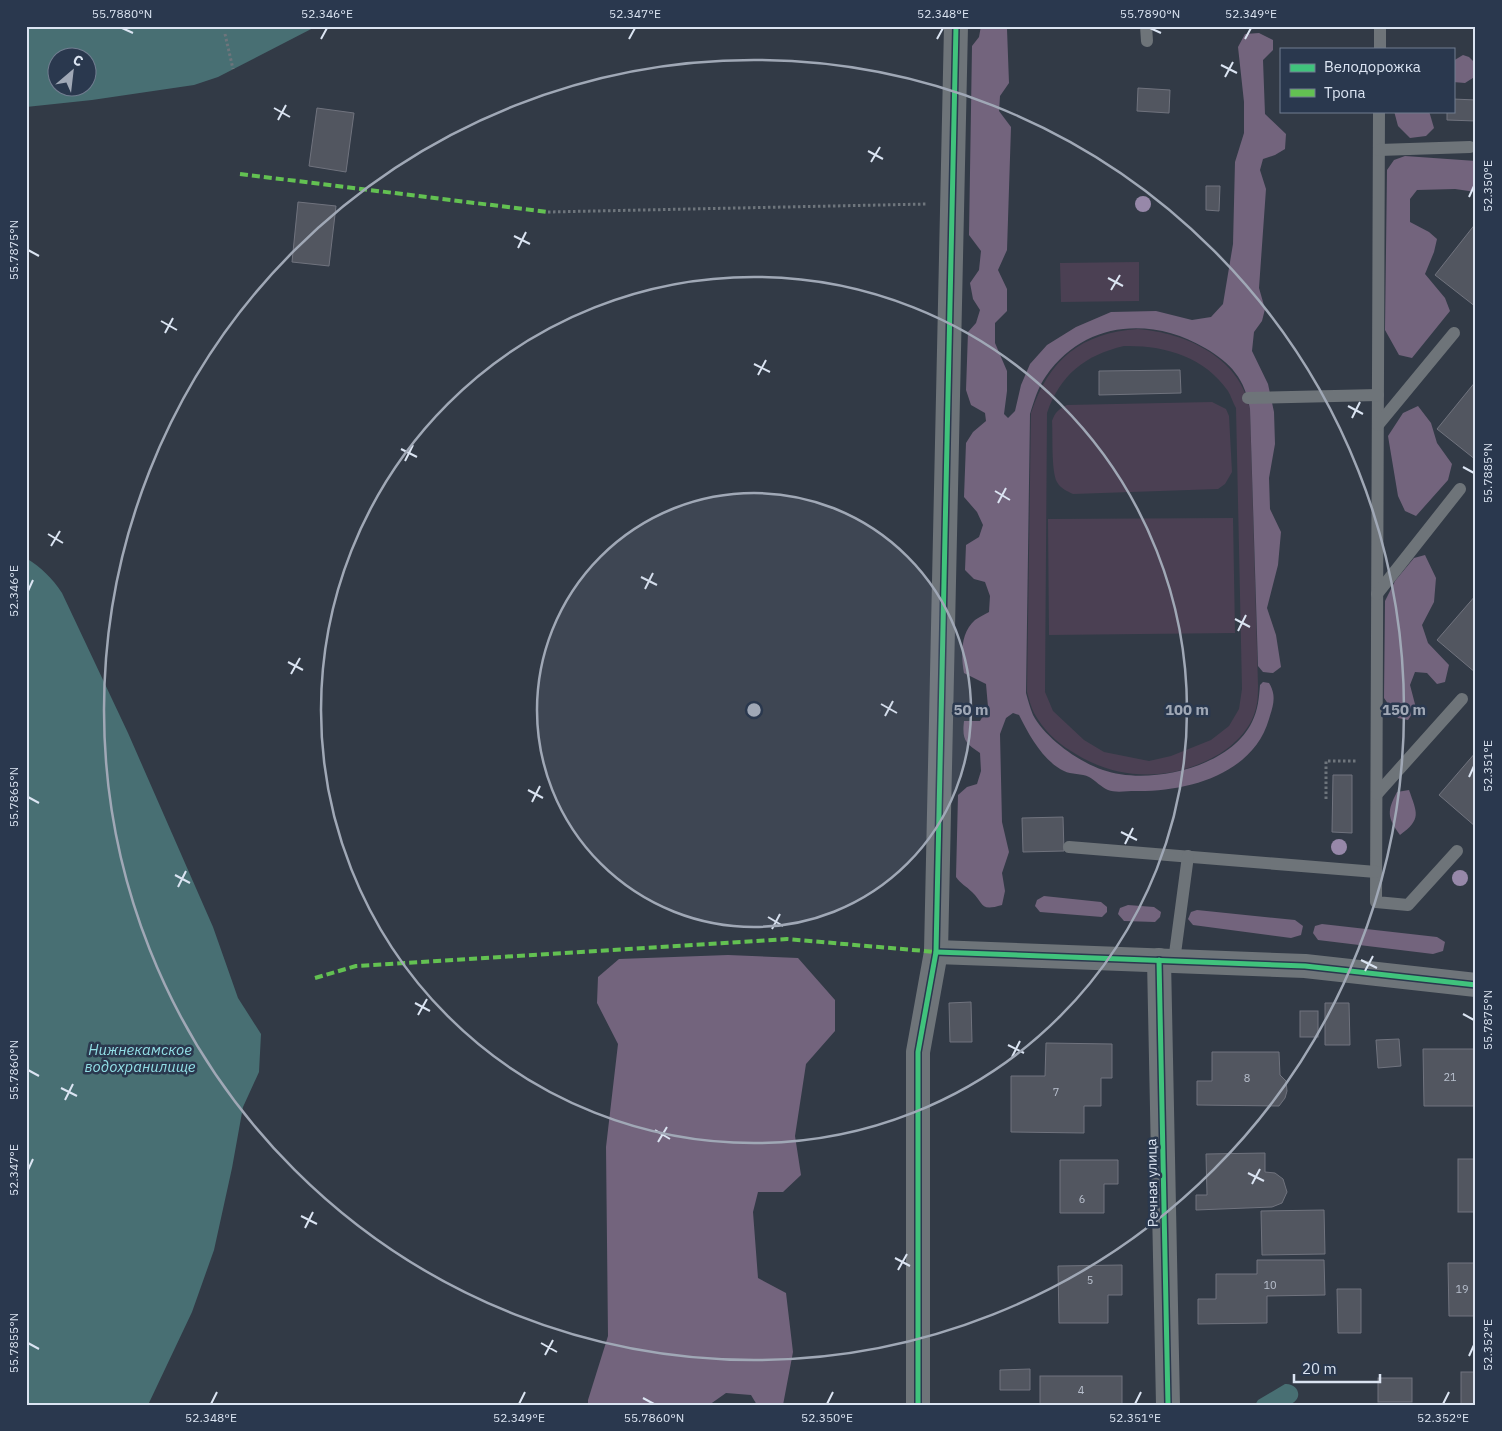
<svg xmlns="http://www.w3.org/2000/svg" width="1502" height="1431" font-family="'IBM Plex Sans',sans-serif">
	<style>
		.green { fill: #4b4053; fill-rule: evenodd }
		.forest { fill: #73647d }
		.water { fill: #486f73; fill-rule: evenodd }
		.building { fill: #525660; stroke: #70737e }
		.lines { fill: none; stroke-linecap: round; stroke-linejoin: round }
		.path { stroke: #6e757c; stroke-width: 3; stroke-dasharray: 2.5 2.5; stroke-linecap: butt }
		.lane { stroke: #6e7479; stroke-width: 12 }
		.street { stroke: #6e7479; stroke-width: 24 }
		.quiet { stroke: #63c152; stroke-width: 4; stroke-dasharray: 8 4; stroke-linecap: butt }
		.cycleway-casing { stroke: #2a384e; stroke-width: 8 }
		.cycleway { stroke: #40c37c; stroke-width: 5 }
		.tree { fill: #9788a9 }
		.ticks { fill: none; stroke: #dbe4f2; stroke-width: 2 }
		.ring { fill: none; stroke: #a0a8b6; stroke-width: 2.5 }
		.labels { text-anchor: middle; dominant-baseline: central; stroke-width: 5; stroke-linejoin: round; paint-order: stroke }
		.number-label { font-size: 11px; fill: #b9c0ce }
		.street-label { font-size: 14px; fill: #dbe4f2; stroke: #2a384e }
		.water-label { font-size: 15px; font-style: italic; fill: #92dfe6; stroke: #2a384e }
		.centre { fill: #a0a8b6; stroke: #2a384e; stroke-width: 2.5 }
		.ring-label { font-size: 15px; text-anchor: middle; font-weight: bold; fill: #a0a8b6; stroke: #2a384e; stroke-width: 5; stroke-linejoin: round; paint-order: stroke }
		.neatline { fill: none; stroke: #dbe4f2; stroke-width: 2 }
		.ticks-label { font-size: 12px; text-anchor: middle; fill: #dbe4f2 }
	</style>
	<rect width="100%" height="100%" fill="#323a46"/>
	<g class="green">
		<path d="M1139,262V301L1061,302L1060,263Z"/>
		<path d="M1138,329C1186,333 1240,357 1250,409L1258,685C1258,692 1258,701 1256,708C1251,730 1232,748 1212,758C1166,782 1115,780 1071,751C1056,742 1043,729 1034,713C1031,707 1029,699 1027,692L1031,413C1049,359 1081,333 1138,329ZM1124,346C1163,345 1204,356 1228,391C1231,396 1233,403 1236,408L1242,689L1239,709L1229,726L1211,740L1171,756L1149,761L1104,752L1084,740L1053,711L1045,692L1047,413C1060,375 1085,355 1124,346Z"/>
		<path d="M1212,402L1226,409L1229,416L1232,472L1225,484L1218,489L1073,494C1067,491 1061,489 1057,482C1051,471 1053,435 1052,421C1055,412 1059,409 1067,405Z"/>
		<path d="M1233,518L1235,633L1049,635L1048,519Z"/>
	</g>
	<g class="forest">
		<path d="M981,26H1005L1007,29L1009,83L1000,96L999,111L1011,127L1007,250L998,270L1007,289V311L995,323V343L1007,371V391L1004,414L1008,418L1015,411L1021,385L1030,364L1047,345L1076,327L1111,312L1156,311L1192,320L1211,317L1223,304L1233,244L1235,162L1244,133V102L1238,47L1245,34L1259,33L1273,40V50L1263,60L1265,114L1286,134L1285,149L1275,155L1263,159L1260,170L1266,189L1259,288L1265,309L1262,321L1254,332L1252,351L1268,384L1274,412L1275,444L1269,478L1270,509L1281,532L1278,565L1267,608L1276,635L1281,667L1273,673L1263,672L1258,666L1250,409C1245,379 1231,363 1205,348C1151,316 1084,321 1046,376C1038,387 1034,401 1030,414L1026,693C1028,700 1030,708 1033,715C1045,738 1079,762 1103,770C1148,786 1230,768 1252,722C1258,710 1259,698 1260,685L1263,682L1269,683C1277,696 1273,706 1269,719C1253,775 1186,792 1135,791C1127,791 1115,793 1108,790C1101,787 1096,781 1089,777C1082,773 1071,775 1064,771C1043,761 1029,735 1019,715L1013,713L1006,718L1000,734L1002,822L1009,852L1002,873L1005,891L1002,905C979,912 984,903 972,892C966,886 961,884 956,877L958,795L967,787L977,784L981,771L980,753C965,743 962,740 964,721H980L988,707L986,684L964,673C961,656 960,633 975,620C979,617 984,615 989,612L990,596L985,582L974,579L965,570L966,545L979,537L983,525L977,512L964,497L966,443L973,432L986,421L985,413L971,405L966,390L968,332L976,323L980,310L973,299L970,283L979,270L981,251L969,235L972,46L979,37Z"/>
		<path d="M1463,55L1469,57L1476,64V76L1465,83L1453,82V61Z"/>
		<path d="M1394,111H1429L1434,128L1426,136L1410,138L1398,126Z"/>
		<path d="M1405,156L1476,161V192L1455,189L1417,190L1410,199V222L1429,232L1437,239L1434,252L1425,274L1445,298L1450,311L1412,358L1399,355L1385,330L1387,170L1394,160Z"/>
		<path d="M1418,406L1431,423L1437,443L1452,464L1448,480L1416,516L1405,511L1398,496L1388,436L1403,413Z"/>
		<path d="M1425,555L1436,578L1434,602L1422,625L1428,643L1449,665L1445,682L1437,684L1427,673L1415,672L1410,685L1416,708L1408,720L1398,718L1384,698L1385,601L1395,581L1414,558Z"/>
		<path d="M1409,790C1417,813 1422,819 1400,835C1387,817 1387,811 1397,792Z"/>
		<path d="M1044,896L1101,902L1107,907V912L1102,917L1040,912L1035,906L1037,900Z"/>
		<path d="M1128,905L1154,907L1161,912L1160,917L1155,922L1124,921L1118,914L1120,908Z"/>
		<path d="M1197,910L1295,920L1303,926L1301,935L1291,938L1193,925L1188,919L1191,912Z"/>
		<path d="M1322,924L1437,937L1445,942L1443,951L1433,954L1318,940L1313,933L1315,926Z"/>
		<path d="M728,955L798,958L835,1000V1031L806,1064L795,1136L801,1175L783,1192H758L753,1212L758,1278L786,1293L793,1352L783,1405H757L751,1395L726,1393L709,1405H588V1400L608,1336L606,1147L618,1044L597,1003L598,977L619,959Z"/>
	</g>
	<g class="water">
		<path d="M26,26H317L218,77L194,85L92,100L26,107ZM58,58H88V88H58Z"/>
		<path d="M26,558C42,568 52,578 62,593L128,733L213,927L238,998L261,1034L259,1072L243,1107L232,1168L214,1250L192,1312L148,1405H26Z"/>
		<path d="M1285,1384C1298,1383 1304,1398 1291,1404C1282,1408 1265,1405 1255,1405L1258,1400Z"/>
	</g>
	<g class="building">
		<path d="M1138,88L1170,90L1169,113L1137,111Z"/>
		<path d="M1453,99L1476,100V121L1447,120V111H1453Z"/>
		<path d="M317,108L354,113L346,172L309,166Z"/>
		<path d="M1206,186H1220L1219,211L1206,210Z"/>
		<path d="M298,202L336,206L329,266L292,262Z"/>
		<path d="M1476,223V307L1435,275Z"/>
		<path d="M1180,370L1181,393L1099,395V371Z"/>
		<path d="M1476,381V460L1437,429Z"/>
		<path d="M1476,595V673L1437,640Z"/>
		<path d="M1476,752V827L1439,795Z"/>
		<path d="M1333,775H1352V833L1332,832Z"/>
		<path d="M1063,817L1064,851L1023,852L1022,818Z"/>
		<path d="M971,1002L972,1042H950L949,1003Z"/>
		<path d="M1325,1003H1349L1350,1045H1325Z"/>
		<rect x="1300" y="1011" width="18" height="26"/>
		<path d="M1399,1039L1401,1066L1378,1068L1376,1040Z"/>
		<path d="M1046,1043L1112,1044V1078H1101V1106H1084V1133L1011,1132V1076H1045Z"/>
		<path d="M1423,1049H1476V1106H1424Z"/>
		<path d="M1212,1052H1279L1280,1075L1286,1081L1287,1091L1285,1098L1279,1106L1197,1105V1081H1212Z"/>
		<path d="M1265,1153V1172L1275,1173L1283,1179L1287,1192L1282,1203L1272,1207L1196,1210V1195H1207L1206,1154Z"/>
		<rect x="1458" y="1159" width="18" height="53"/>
		<path d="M1060,1160H1118V1184H1104V1213H1060Z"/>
		<path d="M1324,1210L1325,1254L1262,1255L1261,1211Z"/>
		<path d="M1257,1260H1324L1325,1295L1267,1296V1323L1198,1324V1299H1216V1274H1257Z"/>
		<path d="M1448,1263H1476V1316H1449Z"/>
		<path d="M1122,1265V1295H1108V1323H1059L1058,1266Z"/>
		<path d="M1337,1289H1361V1333H1338Z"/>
		<path d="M1030,1369V1390H1000V1370Z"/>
		<rect x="1461" y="1372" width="15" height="33"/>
		<rect x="1040" y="1376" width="82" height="29"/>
		<rect x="1378" y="1378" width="34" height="24"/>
	</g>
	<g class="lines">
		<g class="path">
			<path d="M225,34L233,69"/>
			<path d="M548,212L927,204"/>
			<path d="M1326,799V761H1356"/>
		</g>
		<g class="lane">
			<path d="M1146,26L1147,41"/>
			<path d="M1380,26V49"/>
			<path d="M1379,111L1376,902L1408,905L1457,851"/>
			<path d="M1379,150L1470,147"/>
			<path d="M1248,398L1378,395"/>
			<path d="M1378,425L1454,333"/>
			<path d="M1377,594L1460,489"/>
			<path d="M1377,794L1462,699"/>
			<path d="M1069,847L1376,872"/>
			<path d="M1174,961L1188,856"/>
		</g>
		<g class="street">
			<path d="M936,952L1305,966L1476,985"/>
			<path d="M1159,960L1168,1405"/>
			<path d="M918,1405V1052L936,952L956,26"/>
		</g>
		<g class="quiet">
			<path d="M240,174L548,212"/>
			<path d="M315,978L356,966L787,939L936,952"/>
		</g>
		<defs>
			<g id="cycleway">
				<path d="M936,952L1305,966L1476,985"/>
				<path d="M1159,960L1168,1405"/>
				<path d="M918,1405V1052L936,952L956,26"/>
			</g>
		</defs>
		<use href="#cycleway" class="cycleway-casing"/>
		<use href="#cycleway" class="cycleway"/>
	</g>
	<g class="tree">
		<circle cx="1143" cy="204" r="8"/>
		<circle cx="1339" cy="847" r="8"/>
		<circle cx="1460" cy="878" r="8"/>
	</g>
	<path class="ticks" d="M122,28L133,33M1150,28L1161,33M321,39L327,28M629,39L635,28M937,39L943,28M1245,39L1251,28M1221,65L1237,73M1225,77L1233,62M274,108L290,117M278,120L286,105M868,151L883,159M871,162L880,147M1469,197L1474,186M514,236L530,244M518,248L526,232M28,250L39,256M1108,278L1123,286M1111,290L1120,275M161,321L177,330M165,333L173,318M754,364L770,372M758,375L766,360M1348,406L1363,414M1352,418L1360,402M401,449L417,457M405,461L413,445M1463,467L1474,473M995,491L1010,500M998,503L1006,488M48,534L63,543M51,546L60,531M641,577L657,585M645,589L653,573M28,591L33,580M1235,619L1250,627M1238,631L1246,615M288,662L303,670M291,674L300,658M881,704L897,713M885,716L893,701M1469,777L1474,766M528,790L543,798M28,797L39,803M532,802L540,786M1121,832L1137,840M1125,844L1133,828M175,875L190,883M178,887L186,871M768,917L783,926M772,929L780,914M1361,960L1377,968M1365,971L1373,956M415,1003L430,1011M1463,1014L1474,1020M418,1015L427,999M1008,1045L1024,1053M1012,1057L1020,1041M28,1070L39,1076M61,1088L77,1096M65,1100L73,1084M655,1130L670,1139M658,1142L667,1127M28,1170L33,1159M1248,1173L1264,1181M1252,1184L1260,1169M301,1216L317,1224M305,1228L313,1212M895,1258L910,1266M898,1270L907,1254M28,1343L39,1349M541,1343L557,1352M545,1355L553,1340M1469,1356L1474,1345M643,1398L654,1404M211,1404L217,1392M519,1404L525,1392M827,1404L833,1392M1135,1404L1141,1392M1443,1404L1449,1392"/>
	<circle cx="754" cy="710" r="217" fill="#a0a8b6" fill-opacity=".12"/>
	<g class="ring">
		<circle cx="754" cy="710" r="217"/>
		<circle cx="754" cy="710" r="433"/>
		<circle cx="754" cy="710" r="650"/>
	</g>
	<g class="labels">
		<g class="number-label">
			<text x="1450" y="1077">21</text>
			<text x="1247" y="1078">8</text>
			<text x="1056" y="1092">7</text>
			<text x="1082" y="1199">6</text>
			<text x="1090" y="1280">5</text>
			<text x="1270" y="1285">10</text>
			<text x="1462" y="1289">19</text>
			<text x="1081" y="1390">4</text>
		</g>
		<g class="street-label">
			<text transform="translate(1152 1183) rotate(-91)">Речная улица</text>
		</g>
		<g class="water-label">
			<text x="140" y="1049">Нижнекамское<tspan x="140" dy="17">водохранилище</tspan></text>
		</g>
	</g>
	<circle cx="754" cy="710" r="8" class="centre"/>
	<g class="ring-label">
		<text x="971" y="715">50 m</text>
		<text x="1187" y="715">100 m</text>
		<text x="1404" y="715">150 m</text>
	</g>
	<rect width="1502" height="1431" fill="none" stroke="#2a384e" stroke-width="55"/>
	<rect x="1280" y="48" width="175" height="65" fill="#2a384e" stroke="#717d90"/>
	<rect x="1290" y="64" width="25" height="8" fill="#40c37c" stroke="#717d90"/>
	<text x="1324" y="72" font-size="15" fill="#dbe4f2">Велодорожка</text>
	<rect x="1290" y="89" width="25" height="8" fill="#63c152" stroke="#717d90"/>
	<text x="1324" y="98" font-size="15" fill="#dbe4f2">Тропа</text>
	<g transform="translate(72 72) rotate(28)"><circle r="24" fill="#2a384e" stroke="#717d90"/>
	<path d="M0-4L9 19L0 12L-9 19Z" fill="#a0a8b6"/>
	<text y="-8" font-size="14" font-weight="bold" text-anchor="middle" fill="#dbe4f2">С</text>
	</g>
	<path d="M1294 1374v8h86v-8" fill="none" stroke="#dbe4f2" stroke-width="2.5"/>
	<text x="1302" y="1374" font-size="15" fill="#dbe4f2" stroke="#2a384e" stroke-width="4" paint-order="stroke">20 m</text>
	<rect x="28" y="28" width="1446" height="1376" class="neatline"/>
	<g class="ticks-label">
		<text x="122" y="18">55.7880°N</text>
		<text x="327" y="18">52.346°E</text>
		<text x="635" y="18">52.347°E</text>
		<text x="943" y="18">52.348°E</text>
		<text x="1150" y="18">55.7890°N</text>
		<text x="1251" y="18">52.349°E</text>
		<text transform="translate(1488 186) rotate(-90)" y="4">52.350°E</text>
		<text transform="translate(14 250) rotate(-90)" y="4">55.7875°N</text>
		<text transform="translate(1488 473) rotate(-90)" y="4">55.7885°N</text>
		<text transform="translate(14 591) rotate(-90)" y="4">52.346°E</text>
		<text transform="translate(1488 766) rotate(-90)" y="4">52.351°E</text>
		<text transform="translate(14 797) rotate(-90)" y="4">55.7865°N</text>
		<text transform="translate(1488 1020) rotate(-90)" y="4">55.7875°N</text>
		<text transform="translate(14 1070) rotate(-90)" y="4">55.7860°N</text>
		<text transform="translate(14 1170) rotate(-90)" y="4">52.347°E</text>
		<text transform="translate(14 1343) rotate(-90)" y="4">55.7855°N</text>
		<text transform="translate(1488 1345) rotate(-90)" y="4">52.352°E</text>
		<text x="211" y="1422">52.348°E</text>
		<text x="519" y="1422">52.349°E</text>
		<text x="654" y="1422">55.7860°N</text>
		<text x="827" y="1422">52.350°E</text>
		<text x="1135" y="1422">52.351°E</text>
		<text x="1443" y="1422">52.352°E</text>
	</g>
</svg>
